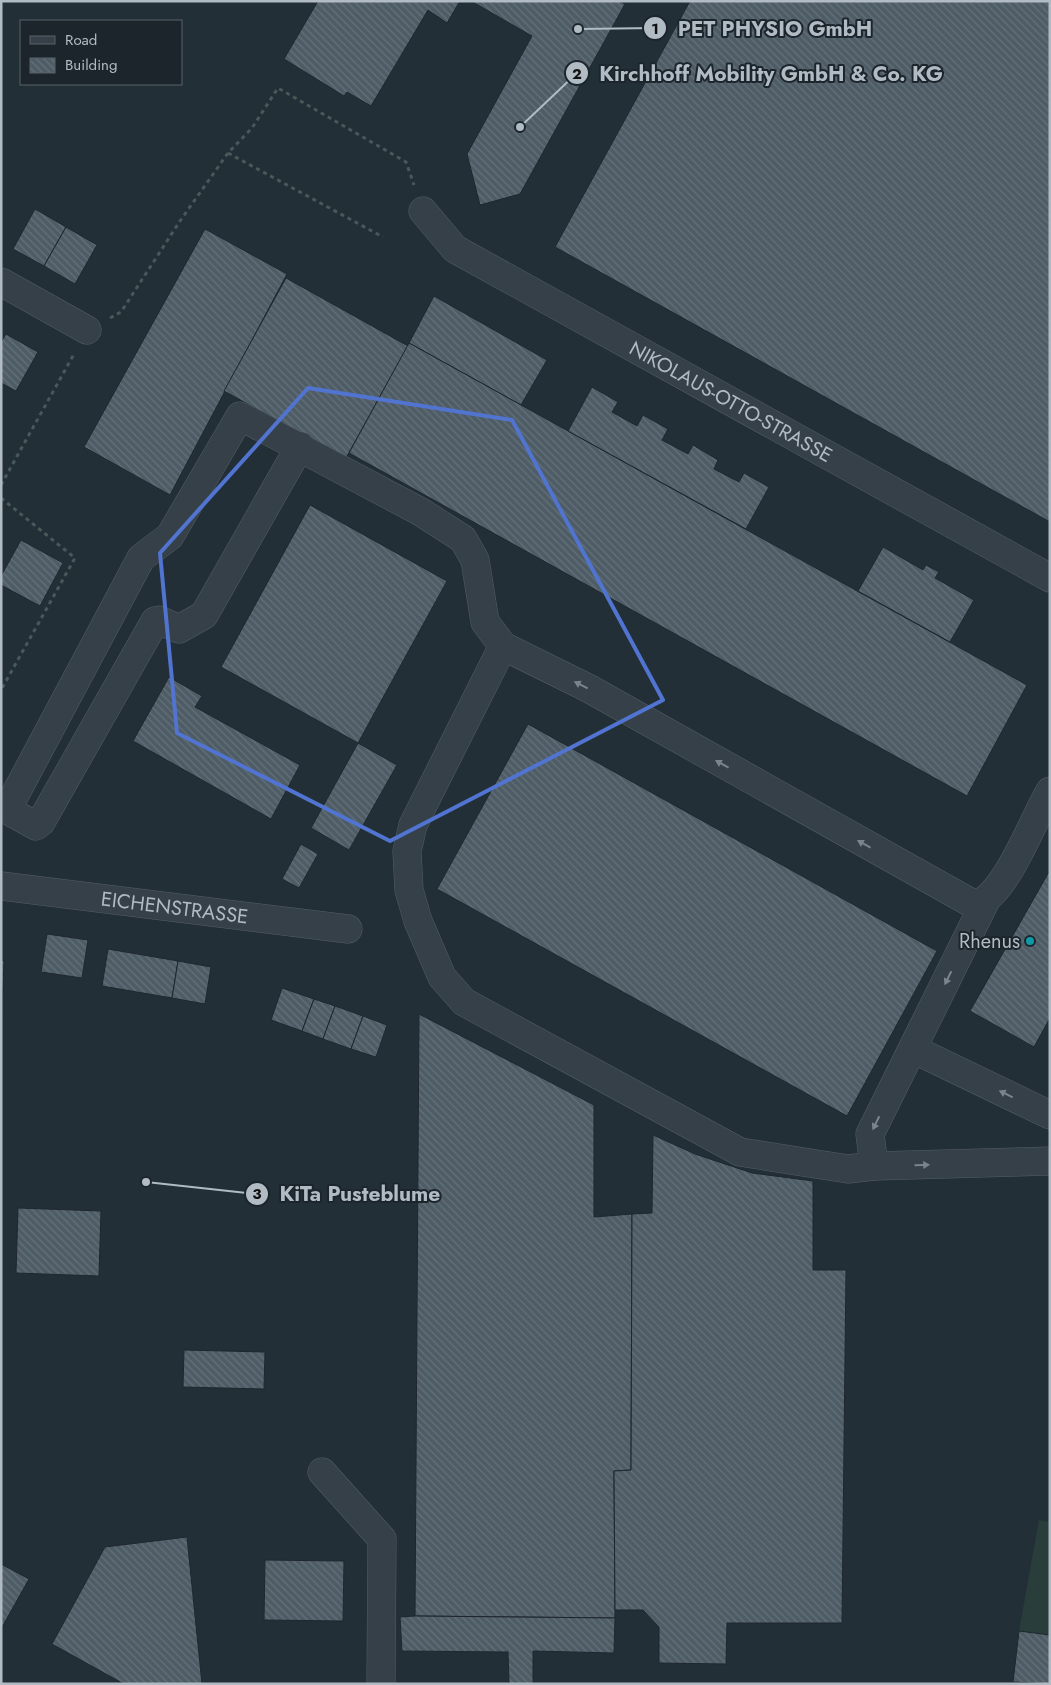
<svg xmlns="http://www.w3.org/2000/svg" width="1051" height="1685" font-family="Jost,sans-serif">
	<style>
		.grass { fill: #293d3a }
		.building { fill: url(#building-back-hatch); stroke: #1e272e }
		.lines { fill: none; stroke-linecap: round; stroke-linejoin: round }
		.minor-casing { stroke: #545e65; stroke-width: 29 }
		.path { stroke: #475958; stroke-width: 3; stroke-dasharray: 4 4; stroke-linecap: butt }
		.minor { stroke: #364048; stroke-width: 28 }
		.oneway { fill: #7a848c }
		.marked { fill: none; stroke: #5174d1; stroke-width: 4; stroke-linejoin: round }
		.culture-dot { fill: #0f9aa8; stroke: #1c252c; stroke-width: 2 }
		.labels { text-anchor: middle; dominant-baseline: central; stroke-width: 4; stroke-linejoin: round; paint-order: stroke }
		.street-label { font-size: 20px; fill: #b1bbc4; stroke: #1c252c }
		.poi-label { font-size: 20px; fill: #b1bbc4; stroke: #1c252c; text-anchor: end }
		.leader { fill: none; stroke: #b1bbc4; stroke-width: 2 }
		.callout-dot { fill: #b1bbc4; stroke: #1c252c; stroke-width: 2 }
		.mark-label { font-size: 15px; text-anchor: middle; font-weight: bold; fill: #111 }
		.callout-label { font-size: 21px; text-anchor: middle; font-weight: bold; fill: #b1bbc4; stroke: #1c252c; stroke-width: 4; stroke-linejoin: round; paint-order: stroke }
	</style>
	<defs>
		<pattern id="building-back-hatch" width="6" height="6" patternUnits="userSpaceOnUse" patternTransform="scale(1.25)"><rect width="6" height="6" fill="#4e5c66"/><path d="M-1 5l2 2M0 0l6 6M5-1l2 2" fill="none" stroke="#65717a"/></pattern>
	</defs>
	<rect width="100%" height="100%" fill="#232f37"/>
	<path class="grass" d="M1039,1520L1050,1522V1635L1019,1631Z"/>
	<g class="building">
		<path d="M318,1H460L447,23L428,10L371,106L347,92L344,96L284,59Z"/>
		<path d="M471,1H619L625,4L520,194L480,205L467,154L532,36Z"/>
		<path d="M690,1H1050V522L555,247Z"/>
		<path d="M35,209L66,227L44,266L13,249Z"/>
		<path d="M66,227L97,245L75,284L44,266Z"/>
		<path d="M205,229L287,274L170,495L84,447Z"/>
		<path d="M286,278L408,346L346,458L224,391Z"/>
		<path d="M434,296L547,360L521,405L409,343Z"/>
		<path d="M6,334L38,352L16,391L1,383V342Z"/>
		<path d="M409,343L1027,685L967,796L349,453Z"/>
		<path d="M592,387L618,402L612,412L637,426L643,415L668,429L662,440L688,454L693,445L718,460L714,469L739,482L744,473L769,487L746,529L568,431Z"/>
		<path d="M310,505L447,581L358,743L221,667Z"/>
		<path d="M21,540L63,563L40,606L1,585V576Z"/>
		<path d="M883,547L923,570L926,565L939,572L935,578L974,600L950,642L858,591Z"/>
		<path d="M169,677L202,696L195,707L300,765L271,819L133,741Z"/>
		<path d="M528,724L937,951L847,1116L437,889Z"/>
		<path d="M358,743L397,765L349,850L311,828Z"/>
		<path d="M301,844L318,854L299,888L282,879Z"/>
		<path d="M1050,870V1018L1034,1047L970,1011Z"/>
		<path d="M47,934L88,940L82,978L41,972Z"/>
		<path d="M108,949L178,961L172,998L102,986Z"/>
		<path d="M1,960L4,961L2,1009H1Z"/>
		<path d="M178,961L211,967L205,1004L172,998Z"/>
		<path d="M282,988L314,999L302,1031L271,1020Z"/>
		<path d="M314,999L335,1006L323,1039L302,1031Z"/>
		<path d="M335,1006L363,1016L351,1049L323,1039Z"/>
		<path d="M419,1014L594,1105V1217L632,1214L631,1470L614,1471L615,1618L415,1616Z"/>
		<path d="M363,1016L387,1025L376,1057L351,1049Z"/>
		<path d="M653,1135L695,1154L752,1173L813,1181V1270H846L842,1623H727L726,1664L659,1663V1627L643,1610H615L614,1471L631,1470L632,1214L652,1213Z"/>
		<path d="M18,1208L101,1211L99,1276L16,1273Z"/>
		<path d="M184,1350L265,1352L264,1389L183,1387Z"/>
		<path d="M187,1537L202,1684H124L52,1644L105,1547Z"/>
		<path d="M265,1560L344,1561L343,1621L264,1620Z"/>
		<path d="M1,1564L29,1579L1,1629Z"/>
		<path d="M415,1616L615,1618L614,1653L533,1651V1684H509L508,1652L402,1651L400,1617Z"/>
		<path d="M1019,1631L1050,1635V1684L1013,1682Z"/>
	</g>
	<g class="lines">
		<defs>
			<g id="minor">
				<path id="s1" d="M423,211L455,249L1050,578"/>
				<path d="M1,282L87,330"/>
				<path d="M300,446L204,615L179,629L159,620L155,621L41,822L36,826L11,812L9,806L141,558L170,536L240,416L421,512L463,539L475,560L485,622L503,646L588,688L975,905C1006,896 1033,819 1050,791"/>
				<path d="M503,646L413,825L407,851L409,890L418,921L442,977L464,1002L740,1152L848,1169L874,1166L1050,1161"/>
				<path id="s2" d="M1,886L348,929"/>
				<path d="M913,1049L1050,1115"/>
				<path d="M874,1166L870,1134L985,902"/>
				<path d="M322,1472L382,1539L381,1684"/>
			</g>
		</defs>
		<use href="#minor" class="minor-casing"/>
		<g class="path">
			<path d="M228,153L383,237"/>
			<path d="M110,318L121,312L180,221L228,153L252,128L278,88L406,162L414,185"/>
			<path d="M1,485L74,354"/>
			<path d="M1,498L75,558L1,690"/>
		</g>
		<use href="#minor" class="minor"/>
	</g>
	<defs><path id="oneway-solid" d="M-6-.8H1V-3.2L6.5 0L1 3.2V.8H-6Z" transform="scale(1.25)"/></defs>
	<g class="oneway">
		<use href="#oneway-solid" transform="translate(581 685) rotate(-153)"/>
		<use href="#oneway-solid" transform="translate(722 764) rotate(-151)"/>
		<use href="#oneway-solid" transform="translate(864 844) rotate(-151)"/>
		<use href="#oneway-solid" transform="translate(948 978) rotate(116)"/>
		<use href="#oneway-solid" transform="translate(1006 1094) rotate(-154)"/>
		<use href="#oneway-solid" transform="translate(876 1123) rotate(116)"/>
		<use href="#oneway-solid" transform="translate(922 1165) rotate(-2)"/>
	</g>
	<path class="marked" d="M308,388L512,420L663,700L390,841L177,733L160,553Z"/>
	<circle class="culture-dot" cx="1030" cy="941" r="5"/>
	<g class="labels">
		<g class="street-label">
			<text stroke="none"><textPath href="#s1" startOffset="365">NIKOLAUS-OTTO-STRASSE</textPath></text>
			<text stroke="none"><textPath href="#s2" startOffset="175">EICHENSTRASSE</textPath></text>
		</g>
		<g class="poi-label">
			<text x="1020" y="941">Rhenus</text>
		</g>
	</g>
	<path class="leader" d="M578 29L655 28M520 127L577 73M146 1182L257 1194"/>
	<g class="callout-dot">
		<circle cx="578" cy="29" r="5"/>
		<circle cx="520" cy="127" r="5"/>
		<circle cx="146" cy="1182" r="5"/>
		<circle cx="655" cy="28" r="12"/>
		<circle cx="577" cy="73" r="12"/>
		<circle cx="257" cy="1194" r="12"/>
	</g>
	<g class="mark-label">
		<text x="655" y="34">1</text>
		<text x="577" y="79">2</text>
		<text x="257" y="1199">3</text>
	</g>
	<g class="callout-label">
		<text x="775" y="36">PET PHYSIO GmbH</text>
		<text x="771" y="81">Kirchhoff Mobility GmbH &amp; Co. KG</text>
		<text x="360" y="1201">KiTa Pusteblume</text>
	</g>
	<rect width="1051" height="1685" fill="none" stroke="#b1bbc4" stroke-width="5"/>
	<rect x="20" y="20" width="162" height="65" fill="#1c252c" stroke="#586169"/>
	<rect x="30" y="36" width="25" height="8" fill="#364048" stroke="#586169"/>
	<text x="65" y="45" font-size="15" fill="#b1bbc4">Road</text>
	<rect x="30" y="58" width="25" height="15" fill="url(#building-back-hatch)" stroke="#586169"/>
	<text x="65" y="70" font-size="15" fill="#b1bbc4">Building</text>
</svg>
